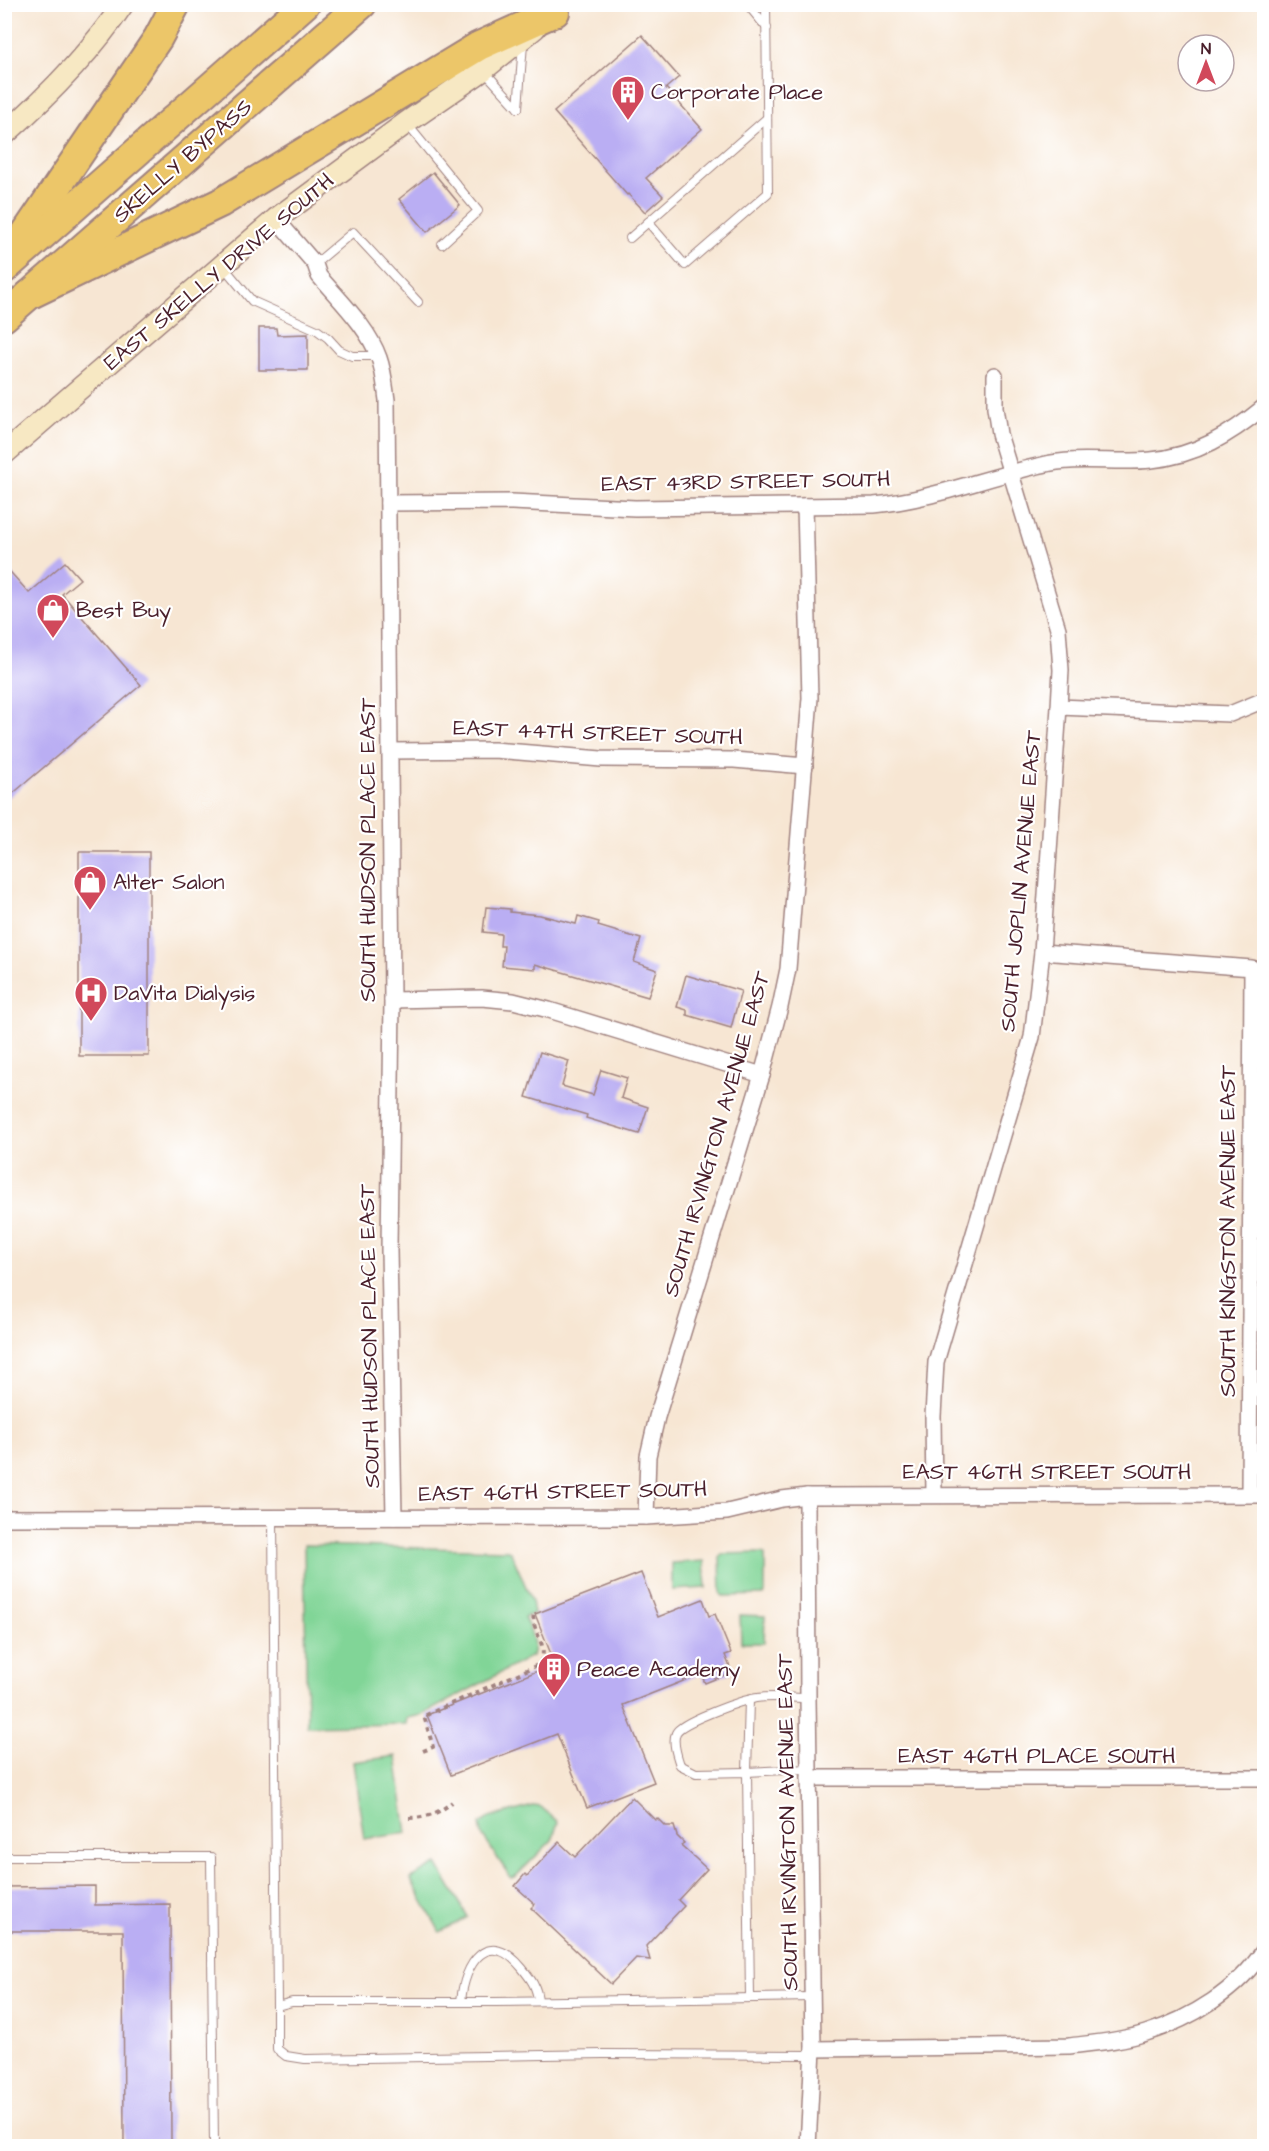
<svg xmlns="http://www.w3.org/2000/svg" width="1269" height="2151" font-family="'Architects Daughter',sans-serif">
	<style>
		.green { fill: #81d597; stroke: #667a61; stroke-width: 1.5 }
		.building { fill: #baaef3 }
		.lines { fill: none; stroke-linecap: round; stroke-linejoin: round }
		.service-casing { stroke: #a0827f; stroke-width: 10 }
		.minor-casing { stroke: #a0827f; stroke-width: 18 }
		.secondary-casing { stroke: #a0827f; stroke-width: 24 }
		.motorway-casing { stroke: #a0827f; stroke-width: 32 }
		.path { stroke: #a0827f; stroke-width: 4; stroke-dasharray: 4.5 4.5; stroke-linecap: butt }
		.service { stroke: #fff; stroke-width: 8 }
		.minor { stroke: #fff; stroke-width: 15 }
		.secondary { stroke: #f7e8c3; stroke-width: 21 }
		.motorway { stroke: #ecc669; stroke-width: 28 }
		.labels { text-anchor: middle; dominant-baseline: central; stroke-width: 4.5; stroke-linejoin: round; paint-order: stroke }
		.poi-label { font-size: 22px; fill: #4a1f2b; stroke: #fff; text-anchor: start }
		.street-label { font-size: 22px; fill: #4a1f2b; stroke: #fff }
	</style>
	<rect width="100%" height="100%" fill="#fff"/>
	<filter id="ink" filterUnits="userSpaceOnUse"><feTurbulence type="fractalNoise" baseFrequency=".0167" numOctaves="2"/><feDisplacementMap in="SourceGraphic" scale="12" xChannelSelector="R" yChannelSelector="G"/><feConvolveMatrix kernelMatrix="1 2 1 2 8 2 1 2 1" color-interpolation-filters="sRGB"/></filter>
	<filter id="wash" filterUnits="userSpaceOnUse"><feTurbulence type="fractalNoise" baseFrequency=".008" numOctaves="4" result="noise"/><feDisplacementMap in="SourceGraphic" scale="24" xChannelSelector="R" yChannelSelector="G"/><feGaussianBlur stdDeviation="1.35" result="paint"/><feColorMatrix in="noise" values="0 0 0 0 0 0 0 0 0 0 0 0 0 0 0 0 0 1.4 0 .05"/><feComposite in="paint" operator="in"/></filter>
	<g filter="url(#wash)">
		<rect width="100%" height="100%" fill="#f7e6d3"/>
		<g class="green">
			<path d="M304,1545L508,1550L511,1552L532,1601L534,1614L524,1617C530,1631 537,1641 532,1656L422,1715L407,1718L406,1724L307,1726Z"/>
			<path d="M763,1553L765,1555V1593L764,1595L723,1596L721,1594L720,1556L722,1554Z"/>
			<path d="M704,1561L706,1588L672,1590V1563Z"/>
			<path d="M740,1615L765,1616L764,1643H741Z"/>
			<path d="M396,1756L407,1833L364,1839L353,1762Z"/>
			<path d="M533,1806L541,1807L558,1822L552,1840L516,1876L511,1878L482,1835L480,1824L489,1818Z"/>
			<path d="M437,1864L468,1917L440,1932L410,1878Z"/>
		</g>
		<g id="blocks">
			<g class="building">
				<path d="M642,35L679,77L666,88L702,129L646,178L663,196L645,212L628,194L627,195L554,112Z"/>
				<path d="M433,172L460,205L427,232L399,199Z"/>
				<path d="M259,328H276L277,335L308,334V370H259Z"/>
				<path d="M65,562L80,579L62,594L141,685L4,801V565L29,593Z"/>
				<rect x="79" y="852" width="70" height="204"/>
				<path d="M486,907L510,909V912L540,915L576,924L578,916L599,922L598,926L641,939L634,962L657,970L648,997L535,964V969L502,966L504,946H500L501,934L483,932Z"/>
				<path d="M686,975L741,991L731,1028L687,1015V1010L677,1007Z"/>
				<path d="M540,1052L569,1061L562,1086L593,1095L601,1070L627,1078L621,1098L648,1107L639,1134L586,1118L587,1115L526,1097Z"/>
				<path d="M641,1573L658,1617L703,1599L709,1616L715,1614L731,1653L725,1655L732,1672L705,1683L701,1674L623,1705L654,1782L587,1808L557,1734L451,1775L427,1715L555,1664L535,1614Z"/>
				<path d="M632,1797L655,1820L657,1818L665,1826H674L677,1836L684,1843L681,1845L707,1869L678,1900L684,1906L646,1946L650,1960L636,1958L611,1984L531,1908L535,1904L515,1886L525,1874L527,1876L559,1842L575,1857Z"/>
				<path d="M95,1886V1905L170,1904L171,2146H124L123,1931H4V1887Z"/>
			</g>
		</g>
	</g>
	<g filter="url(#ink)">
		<use href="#blocks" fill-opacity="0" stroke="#a0827f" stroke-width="1.5"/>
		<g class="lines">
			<defs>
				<g id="service">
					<path d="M747,4L767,28"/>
					<path d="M485,72L518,108"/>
					<path d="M518,108L523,44"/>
					<path d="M407,124L478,211L442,244"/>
					<path d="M648,222L685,265L768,193L766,4"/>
					<path d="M630,238L767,118"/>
					<path d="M315,264L353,232L418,302"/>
					<path d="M223,266L252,301L317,330L328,338L339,350L352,356H379"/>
					<path d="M273,1518L277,2006"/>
					<path d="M749,1700L747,1772L808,1769"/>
					<path d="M4,1857H211L214,2146"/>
					<path d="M750,1997L747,1772L696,1773L680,1765C677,1756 672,1742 676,1733C681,1722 738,1702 752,1699C769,1695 790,1698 808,1698"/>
					<path d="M812,1997L495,2002H292L277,2006V2049L286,2056L305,2059L603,2054L813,2055"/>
					<path d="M461,2002C464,1963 488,1927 522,1968C531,1979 537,1987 538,2001"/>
				</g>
				<g id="minor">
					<path d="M276,219L315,264L319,276C340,301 368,327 379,358C384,372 385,386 387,400L392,1000L389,1250L394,1517"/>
					<path d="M388,503L512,502L635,508L874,505C931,500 986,477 1042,465C1078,456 1115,464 1151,460C1196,456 1231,434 1264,407"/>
					<path d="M1059,707L1230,714L1264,700"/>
					<path d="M390,751L494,750L601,759L734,760L805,766"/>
					<path d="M1042,952L1252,968L1249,1493"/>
					<path d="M392,1000L482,998L513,1001L549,1010L762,1075"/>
					<path d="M934,1495L933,1416L936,1362L1032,1037L1042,952L1059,707L1061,670L1058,629L999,434L995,408V375"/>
					<path d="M807,1496L808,1698L813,2049L808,2146"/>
					<path d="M646,1517L648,1456L657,1417L762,1075L780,1007L788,969L810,698L805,506"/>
					<path d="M4,1518L646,1517L727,1512L782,1499L807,1496L1264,1495"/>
					<path d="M809,1778H1264"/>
					<path d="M813,2049L1069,2046C1094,2043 1121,2041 1146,2033C1191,2019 1238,1990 1264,1950"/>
				</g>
				<g id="secondary">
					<path d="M4,135C48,96 90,54 123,4"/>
					<path d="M4,454L276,219L406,123L483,70L535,28"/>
				</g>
				<g id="motorway">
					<path d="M21,240L158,38L176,4"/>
					<path d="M4,269L305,4"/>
					<path d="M29,295L220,203L479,46L555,12"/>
					<path d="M4,317L362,4"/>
				</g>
			</defs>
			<use href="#service" class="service-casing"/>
			<use href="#minor" class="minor-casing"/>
			<use href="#secondary" class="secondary-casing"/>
			<use href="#motorway" class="motorway-casing"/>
			<g class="path">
				<path d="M423,1751L433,1747L424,1716L540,1664C550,1643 530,1632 534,1614"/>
				<path d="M409,1818C425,1818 440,1813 452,1802"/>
			</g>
			<use href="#service" class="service"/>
			<use href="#minor" class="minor"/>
			<use href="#secondary" class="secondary"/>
			<use href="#motorway" class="motorway"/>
		</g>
	</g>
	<defs>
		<symbol id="building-pin" viewBox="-11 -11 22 30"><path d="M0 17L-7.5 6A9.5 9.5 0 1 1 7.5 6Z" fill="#d1495b" stroke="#fff"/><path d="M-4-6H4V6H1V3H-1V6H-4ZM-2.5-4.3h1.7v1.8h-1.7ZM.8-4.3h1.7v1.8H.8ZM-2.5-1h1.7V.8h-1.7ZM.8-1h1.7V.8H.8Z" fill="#fff"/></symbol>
		<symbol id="shop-pin" viewBox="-11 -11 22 30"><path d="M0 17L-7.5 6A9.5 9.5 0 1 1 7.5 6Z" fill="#d1495b" stroke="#fff"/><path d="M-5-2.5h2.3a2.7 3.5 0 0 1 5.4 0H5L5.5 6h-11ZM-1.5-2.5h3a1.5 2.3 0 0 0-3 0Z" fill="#fff"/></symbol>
		<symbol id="hospital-pin" viewBox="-11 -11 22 30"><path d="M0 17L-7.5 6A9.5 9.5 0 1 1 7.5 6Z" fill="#d1495b" stroke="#fff"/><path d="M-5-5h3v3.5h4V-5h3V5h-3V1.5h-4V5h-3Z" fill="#fff"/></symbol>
	</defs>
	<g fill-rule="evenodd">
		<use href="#building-pin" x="609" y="73" width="38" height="52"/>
		<use href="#shop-pin" x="34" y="591" width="38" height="52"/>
		<use href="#shop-pin" x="71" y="863" width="38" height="52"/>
		<use href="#hospital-pin" x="72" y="974" width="38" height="52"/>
		<use href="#building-pin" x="535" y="1650" width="38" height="52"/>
	</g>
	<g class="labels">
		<g class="poi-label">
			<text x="651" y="92">Corporate Place</text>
			<text x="76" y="610">Best Buy</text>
			<text x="113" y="882">Alter Salon</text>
			<text x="114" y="993">DaVita Dialysis</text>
			<text x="577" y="1669">Peace Academy</text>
		</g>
		<g class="street-label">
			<text transform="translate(183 161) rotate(-41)">SKELLY BYPASS</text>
			<text transform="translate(219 272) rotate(-40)">EAST SKELLY DRIVE SOUTH</text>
			<text transform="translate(746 482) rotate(-1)">EAST 43RD STREET SOUTH</text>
			<text transform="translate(598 733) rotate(2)">EAST 44TH STREET SOUTH</text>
			<text transform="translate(368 850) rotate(-90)">SOUTH HUDSON PLACE EAST</text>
			<text transform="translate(1021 881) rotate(-85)">SOUTH JOPLIN AVENUE EAST</text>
			<text transform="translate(717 1134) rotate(-74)">SOUTH IRVINGTON AVENUE EAST</text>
			<text transform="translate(1228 1231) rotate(-90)">SOUTH KINGSTON AVENUE EAST</text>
			<text transform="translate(370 1336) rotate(-91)">SOUTH HUDSON PLACE EAST</text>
			<text x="1047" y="1472">EAST 46TH STREET SOUTH</text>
			<text transform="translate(563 1492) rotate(-1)">EAST 46TH STREET SOUTH</text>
			<text x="1037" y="1756">EAST 46TH PLACE SOUTH</text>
			<text transform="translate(788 1822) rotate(-91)">SOUTH IRVINGTON AVENUE EAST</text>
		</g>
	</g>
	<rect width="1269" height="2151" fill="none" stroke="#fff" stroke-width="24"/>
	<g transform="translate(1206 63)"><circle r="28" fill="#ffffff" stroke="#b7a5aa" stroke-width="1.5"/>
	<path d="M0-4.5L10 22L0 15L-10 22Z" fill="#d1495b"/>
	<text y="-9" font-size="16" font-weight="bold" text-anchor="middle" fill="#4a1f2b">N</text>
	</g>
</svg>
